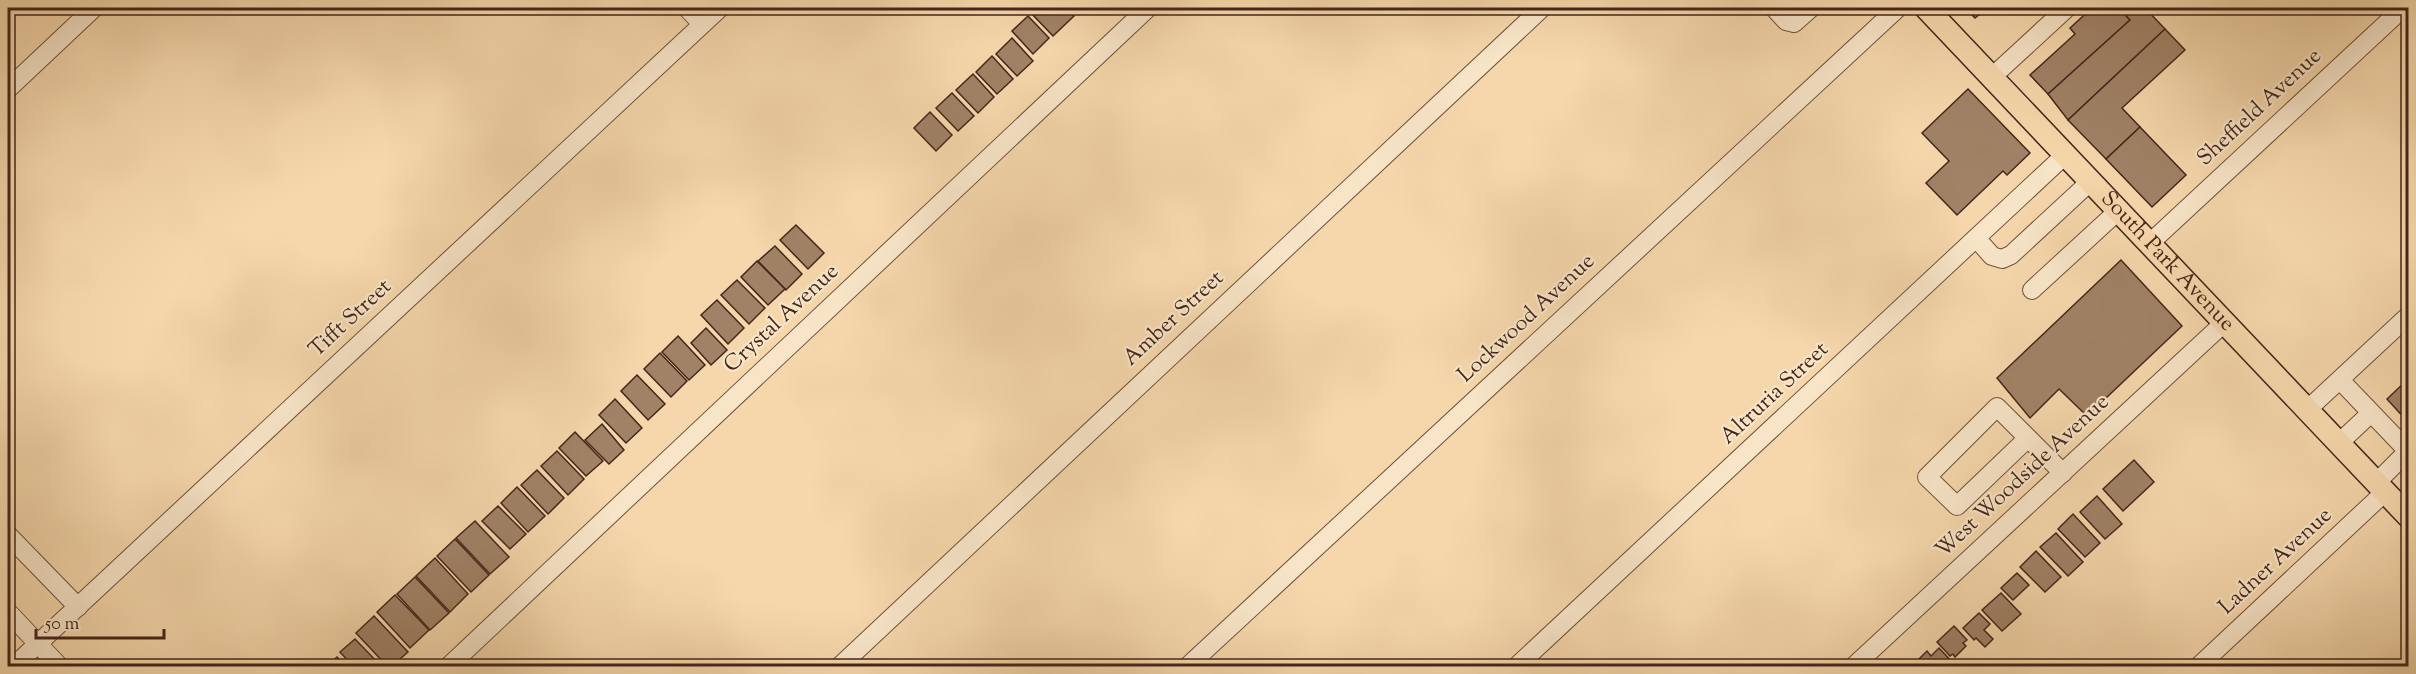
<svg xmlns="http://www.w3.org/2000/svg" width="2416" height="674" font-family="'Sorts Mill Goudy',serif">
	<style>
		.building { fill: #a08266; stroke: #44261b; stroke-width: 1.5 }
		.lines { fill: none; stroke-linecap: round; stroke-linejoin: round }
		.minor-casing { stroke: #70523f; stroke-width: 20 }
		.major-casing { stroke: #44261b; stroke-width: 25 }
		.minor { stroke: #f8e5c8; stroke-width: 18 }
		.major { stroke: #f5d7ab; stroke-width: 22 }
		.labels { text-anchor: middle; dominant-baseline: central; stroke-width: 4.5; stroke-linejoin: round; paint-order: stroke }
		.street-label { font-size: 22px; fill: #44261b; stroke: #f8e5c8 }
	</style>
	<rect width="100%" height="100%" fill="#f5d7ab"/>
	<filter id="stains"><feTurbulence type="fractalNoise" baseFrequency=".00333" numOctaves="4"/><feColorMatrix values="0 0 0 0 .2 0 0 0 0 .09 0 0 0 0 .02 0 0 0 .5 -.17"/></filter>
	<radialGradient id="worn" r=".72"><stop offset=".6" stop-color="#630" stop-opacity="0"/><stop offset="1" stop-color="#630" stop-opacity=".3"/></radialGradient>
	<g class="building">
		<path d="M1038,8H1065L1074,16L1053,36L1031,13Z"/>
		<path d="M1965,8H1987L1975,18Z"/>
		<path d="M2092,8H2119L2130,20L2048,94L2030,75L2075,34L2070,28Z"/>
		<path d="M2119,8H2145L2165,29L2068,120L2048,94L2130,20Z"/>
		<path d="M1028,16L1049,38L1033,54L1012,31Z"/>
		<path d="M2165,29L2185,50L2122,108L2140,127L2106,159L2068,120Z"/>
		<path d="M1012,38L1033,61L1017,76L996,54Z"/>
		<path d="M992,56L1013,79L997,94L976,72Z"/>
		<path d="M973,74L994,97L978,113L956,90Z"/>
		<path d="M1968,89L2030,153L2007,175L2003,171L1957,215L1926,183L1949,161L1922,133Z"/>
		<path d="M952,93L974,116L958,131L936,108Z"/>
		<path d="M930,112L952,135L936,151L914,128Z"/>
		<path d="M2140,127L2186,175L2152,207L2106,159Z"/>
		<path d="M796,225L824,253L808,269L780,240Z"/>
		<path d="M775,246L802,274L786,290L758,261Z"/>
		<path d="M2121,260L2182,326L2087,416L2059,389L2030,418L1997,378Z"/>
		<path d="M757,261L785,289L768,305L741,277Z"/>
		<path d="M737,280L765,308L749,324L721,295Z"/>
		<path d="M717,300L744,328L728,344L701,315Z"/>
		<path d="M706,328L727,350L711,365L691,343Z"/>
		<path d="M678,336L705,365L689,380L662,352Z"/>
		<path d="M660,353L687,381L671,397L644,369Z"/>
		<path d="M637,375L665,404L648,420L621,391Z"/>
		<path d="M2406,381L2408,383V422L2387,399Z"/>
		<path d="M615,399L642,428L626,443L599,415Z"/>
		<path d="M602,424L624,450L609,464L585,440Z"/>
		<path d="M575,432L603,461L586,476L559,448Z"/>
		<path d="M557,451L584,479L568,495L541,466Z"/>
		<path d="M2134,460L2154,482L2123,511L2103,489Z"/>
		<path d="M537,470L564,498L548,514L521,485Z"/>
		<path d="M517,487L545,516L528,532L501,503Z"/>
		<path d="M2097,496L2122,524L2105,539L2080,512Z"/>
		<path d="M498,506L526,534L510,549L482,521Z"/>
		<path d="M2073,514L2100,543L2085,557L2058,529Z"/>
		<path d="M475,521L509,557L490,574L456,538Z"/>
		<path d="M2056,533L2083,562L2068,576L2040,547Z"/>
		<path d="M455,539L489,575L471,592L437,556Z"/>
		<path d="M2036,551L2061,577L2045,592L2020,567Z"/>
		<path d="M435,558L468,594L450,612L416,576Z"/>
		<path d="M2017,573L2029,585L2013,600L2001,588Z"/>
		<path d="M415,577L449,613L430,630L397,594Z"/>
		<path d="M2001,593L2021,614L2002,631L1982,610Z"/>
		<path d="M395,595L429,630L410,648L377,612Z"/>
		<path d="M1979,613L1990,624L1984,630L1993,639L1985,647L1976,638L1974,640L1963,628Z"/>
		<path d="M374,616L408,652L392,666H387L356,633Z"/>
		<path d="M1954,626L1967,640L1963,643L1966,646L1955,657L1953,654L1950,656L1937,642Z"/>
		<path d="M355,639L381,666H353L340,652Z"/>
		<path d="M1939,648L1956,666H1927L1919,659L1927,651L1931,656Z"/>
		<path d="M337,657L346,666H327Z"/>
	</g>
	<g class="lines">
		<defs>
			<g id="minor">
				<path d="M687,8L702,24"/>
				<path d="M1774,8L1786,21L1794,23L1811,8"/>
				<path d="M1992,77L2067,8"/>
				<path d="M8,89L94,8"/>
				<path d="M1976,238L1992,256L2002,259L2011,255L2091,181"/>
				<path d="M2150,243L2403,8"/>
				<path d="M2032,290L2119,210"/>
				<path d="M2340,380L2408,451L2376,483"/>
				<path d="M2308,409L2408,316"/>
				<path d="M2028,438L1957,506L1927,477L1997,407L2063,473"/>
				<path d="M2339,443L2371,413"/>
				<path d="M8,535L78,607"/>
				<path d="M8,612L59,666"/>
				<path d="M14,666L720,8"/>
				<path d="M449,666L1148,8"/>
				<path d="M840,666L1542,8"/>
				<path d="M1188,666L1898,8"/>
				<path d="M1517,666L2065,155"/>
				<path d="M1854,666L2225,322"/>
				<path d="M2199,666L2385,492"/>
			</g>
			<g id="major">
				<path id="s1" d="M1926,8L2408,516"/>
			</g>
		</defs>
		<use href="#minor" class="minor-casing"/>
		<use href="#major" class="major-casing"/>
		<use href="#minor" class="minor"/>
		<use href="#major" class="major"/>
	</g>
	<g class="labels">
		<g class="street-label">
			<text transform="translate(2260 108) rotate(-43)">Sheffield Avenue</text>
			<text stroke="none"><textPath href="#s1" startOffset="350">South Park Avenue</textPath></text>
			<text transform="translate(351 319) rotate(-43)">Tifft Street</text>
			<text transform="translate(782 319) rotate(-43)">Crystal Avenue</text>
			<text transform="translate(1174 319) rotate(-43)">Amber Street</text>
			<text transform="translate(1527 319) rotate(-43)">Lockwood Avenue</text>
			<text transform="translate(1775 394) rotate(-43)">Altruria Street</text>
			<text transform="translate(2023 477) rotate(-43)">West Woodside Avenue</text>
			<text transform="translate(2276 562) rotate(-43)">Ladner Avenue</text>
		</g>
	</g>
	<rect width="2416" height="674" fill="none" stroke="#f5d7ab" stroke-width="30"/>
	<rect x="9" y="9" width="2398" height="656" fill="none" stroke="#44261b" stroke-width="3"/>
	<rect x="15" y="15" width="2386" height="644" fill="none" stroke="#44261b" stroke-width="1.5"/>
	<path d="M36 629v9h128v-9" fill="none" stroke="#44261b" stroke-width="3"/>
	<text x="45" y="629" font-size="18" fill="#44261b" stroke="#f8e5c8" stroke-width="4.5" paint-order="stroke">50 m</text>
	<rect width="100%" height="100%" filter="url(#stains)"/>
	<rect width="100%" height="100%" fill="url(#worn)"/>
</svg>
